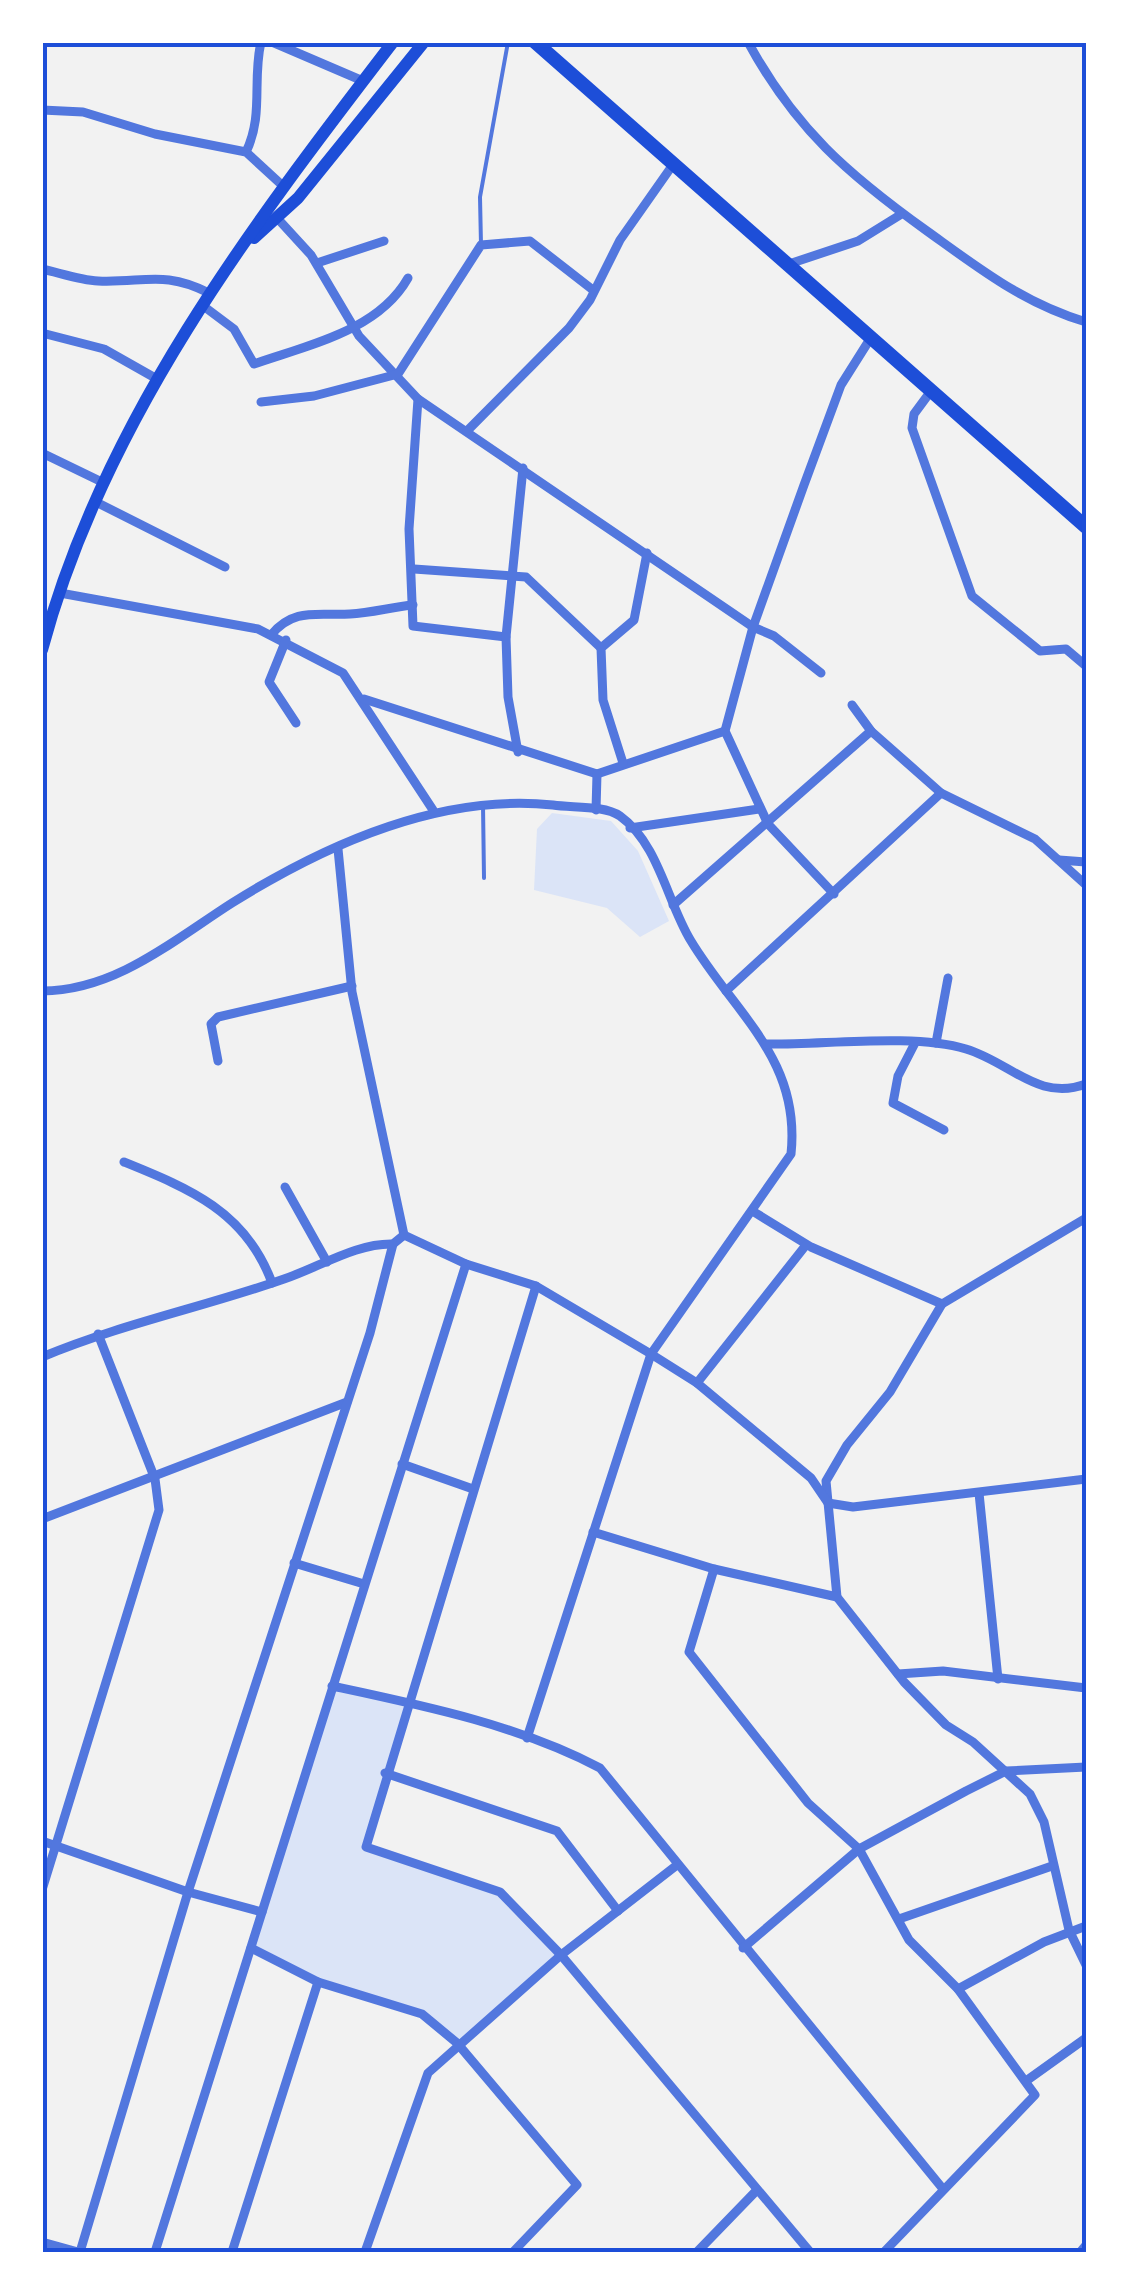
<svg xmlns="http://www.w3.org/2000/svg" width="1129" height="2295" font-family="'Archivo Narrow',sans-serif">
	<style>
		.green { fill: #dbe4f7 }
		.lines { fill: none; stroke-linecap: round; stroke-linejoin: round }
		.service { stroke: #5277de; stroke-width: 4 }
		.minor { stroke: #5277de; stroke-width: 9 }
		.tertiary { stroke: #5277de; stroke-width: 10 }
		.primary { stroke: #1d4ed8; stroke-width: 12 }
		.trunk { stroke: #1d4ed8; stroke-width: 14 }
		.neatline { fill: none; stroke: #1d4ed8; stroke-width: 4 }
	</style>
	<rect width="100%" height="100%" fill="#f2f2f2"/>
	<g class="green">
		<path d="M552,813L611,821L638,851L669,921L640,937L607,908L534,890L537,829Z"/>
		<path d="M332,1686L407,1702L366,1847L500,1892L561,1955L457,2043L422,2014L318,1982L251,1948Z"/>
	</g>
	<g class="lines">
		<g class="service">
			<path d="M481,245L480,197L508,42"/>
			<path d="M483,805L484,878"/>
		</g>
		<g class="minor">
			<path d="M272,42L363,81"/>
			<path d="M748,42C795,129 849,175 927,231C980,269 1023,303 1086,322"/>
			<path d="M42,110L83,112L155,134L246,152L283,186"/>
			<path d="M246,152C264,115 252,81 261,42"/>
			<path d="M278,219L311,255L359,336L418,399L753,627L774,636L821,673"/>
			<path d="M317,263L384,241"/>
			<path d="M786,265L858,241L900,215"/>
			<path d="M42,269C60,273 80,280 98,281C144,283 164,270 209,293"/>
			<path d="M202,305L234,329L254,364C308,345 378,331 408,278"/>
			<path d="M42,333L104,349L157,379"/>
			<path d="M931,391L914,414L912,428L972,596L1040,651L1066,649L1086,666"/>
			<path d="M418,399L409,529L413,626L506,637"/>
			<path d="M261,402L314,396L398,374L481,245L530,241L593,290"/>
			<path d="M467,431L569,328L590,300L620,240L672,166"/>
			<path d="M42,453L104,483"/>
			<path d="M96,502L225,567"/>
			<path d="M414,569L526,577L601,648"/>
			<path d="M60,593L258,629L343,673L433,810"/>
			<path d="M271,635C294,607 318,616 350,614C371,613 392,607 413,605"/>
			<path d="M286,640L269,682L296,723"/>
			<path d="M364,699L597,774L725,731"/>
			<path d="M852,705L871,731"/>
			<path d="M518,752L508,697L506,637L523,468"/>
			<path d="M623,763L603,700L601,648L634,620L647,553"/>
			<path d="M596,810L597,774"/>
			<path d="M630,828L759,809"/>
			<path d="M338,849L352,992L404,1235"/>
			<path d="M1059,860L1086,862"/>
			<path d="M834,894L768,824L725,731L753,627L804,485L841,385L870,339"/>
			<path d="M673,905L871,731L941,793L1035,839L1086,885"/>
			<path d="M42,991C115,991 174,940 232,903C326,844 440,793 553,805C572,808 604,805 620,816C659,844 667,902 691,941C735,1014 801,1059 791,1154L651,1354L527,1738"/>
			<path d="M726,991L941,793"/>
			<path d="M915,1043L898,1076L893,1103L944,1130"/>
			<path d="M936,1043L948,978"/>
			<path d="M766,1044C824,1045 913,1033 966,1049C1010,1062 1038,1102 1086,1084"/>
			<path d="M218,1061L211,1024L218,1017L352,986"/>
			<path d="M124,1162C188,1188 246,1211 272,1283"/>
			<path d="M285,1187L327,1262"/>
			<path d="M754,1212L811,1247L942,1304"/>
			<path d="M1086,1218L942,1304L890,1392L847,1445L826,1481L837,1597L904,1682L946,1725L973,1742L1030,1794L1044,1822L1069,1930L1086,1965"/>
			<path d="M536,1286L366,1847L500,1892L561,1955L810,2252"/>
			<path d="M42,1357C121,1324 204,1307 284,1279C320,1267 356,1243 393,1244L404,1235L466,1264L536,1286L651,1354L697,1383L811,1478L828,1503L853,1507L1086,1479"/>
			<path d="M697,1383L806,1245"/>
			<path d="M402,1464L473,1489"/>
			<path d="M979,1493L998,1679"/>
			<path d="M42,1519L347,1402"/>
			<path d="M593,1532L714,1569L837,1597"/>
			<path d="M294,1563L364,1584"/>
			<path d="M714,1569L689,1652L808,1803L859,1849L909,1940L958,1989L1035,2095L884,2252"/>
			<path d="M898,1674L943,1671L1086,1688"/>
			<path d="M332,1686C421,1705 519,1725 600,1768L943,2189"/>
			<path d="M385,1773L557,1831L618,1911"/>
			<path d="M42,1841L188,1892L262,1912"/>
			<path d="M42,1890L159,1510L155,1479L98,1334"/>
			<path d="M899,1919L1052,1866"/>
			<path d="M251,1948L318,1982L422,2014L457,2043L577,2185L513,2252"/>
			<path d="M743,1948L859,1849L966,1791L1006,1771L1086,1767"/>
			<path d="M958,1989L1044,1942L1086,1926"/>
			<path d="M1026,2081L1086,2038"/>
			<path d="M42,2242L78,2252"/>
			<path d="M80,2252L188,1892L370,1333L393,1244"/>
			<path d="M155,2252L466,1264"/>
			<path d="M232,2252L318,1982"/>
			<path d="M365,2252L428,2073L561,1955L677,1865"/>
			<path d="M697,2252L757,2190"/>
		</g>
		<path class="tertiary" d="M1081,2252L1086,2246"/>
		<g class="primary">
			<path d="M254,238L298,198L424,42"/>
			<path d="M42,650C103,421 251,227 393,42"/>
		</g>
		<path class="trunk" d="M535,42L1086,527"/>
	</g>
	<rect width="1129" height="2295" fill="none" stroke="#ffffff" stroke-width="90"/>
	<rect x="45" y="45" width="1039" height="2205" class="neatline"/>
</svg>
